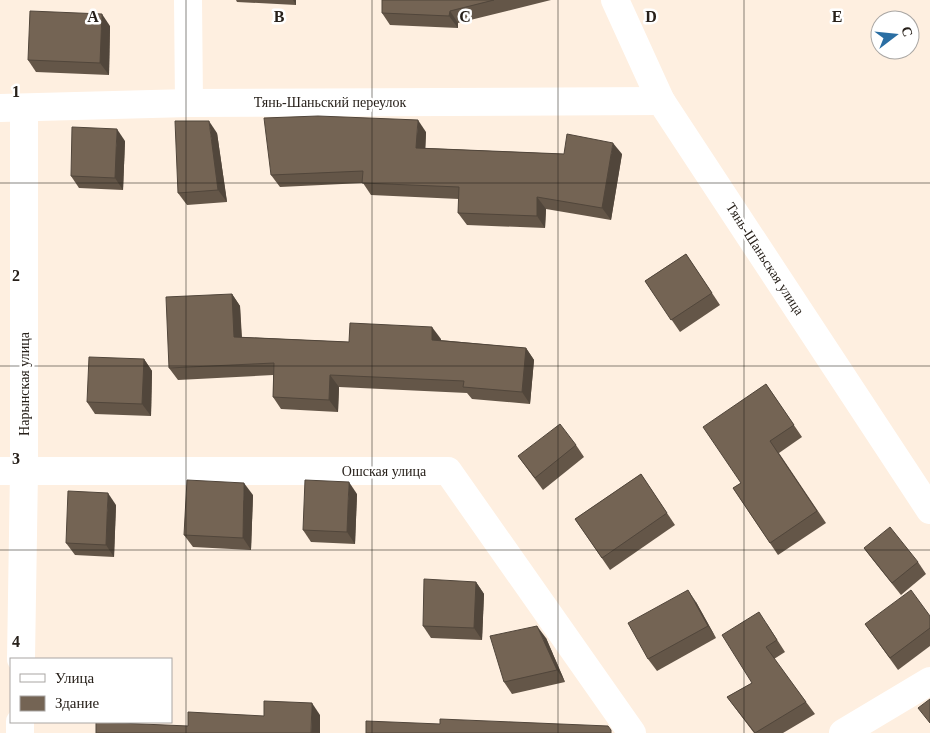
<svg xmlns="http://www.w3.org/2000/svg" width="930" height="733" font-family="Georgia,serif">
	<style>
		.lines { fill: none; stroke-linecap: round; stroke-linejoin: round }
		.minor { stroke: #fff; stroke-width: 28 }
		.wall { fill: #645648 }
		.shaded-wall { fill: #51463b }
		.building { fill: #746454; stroke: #51463b }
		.grid { fill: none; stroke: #27201a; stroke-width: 1; stroke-opacity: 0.55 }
		.labels { text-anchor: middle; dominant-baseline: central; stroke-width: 5; stroke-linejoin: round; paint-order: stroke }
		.street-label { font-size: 14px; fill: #27201a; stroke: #fff }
		.grid-label { font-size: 16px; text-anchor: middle; font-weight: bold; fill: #27201a; stroke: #fff; stroke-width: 5; stroke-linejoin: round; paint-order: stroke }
	</style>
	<rect width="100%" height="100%" fill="#feefe0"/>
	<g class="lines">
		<g class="minor">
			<path d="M188,0L189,103"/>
			<path d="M615,0L661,101L930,510"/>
			<path d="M0,108L189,103L661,101"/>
			<path d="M0,471H448L632,733"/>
			<path d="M21,659L24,471V108"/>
			<path d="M20,733V722"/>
			<path d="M843,733L930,681"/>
		</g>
	</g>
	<g class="wall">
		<path d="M236,0H296V5L237,2Z"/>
		<path d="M382,0H551L458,23V28L390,25L382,13Z"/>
		<path d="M110,26L109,75L36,72L28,60Z"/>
		<path d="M426,132L425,148L564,154H622L611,220L546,209L545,228L467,225L458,213L459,199L371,195L363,183L280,187L271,175Z"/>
		<path d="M217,133L227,202L187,205L178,193Z"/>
		<path d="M125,141L123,190L79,188L71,176Z"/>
		<path d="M686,254L720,305L680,332L645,281Z"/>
		<path d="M232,294L240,306L242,337L349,342L441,339L440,340L526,348L534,360L530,404L472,399L467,393L339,387L338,412L281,409L273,397V375L178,380L169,368Z"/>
		<path d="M144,359L152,371L151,416L95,414L87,402Z"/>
		<path d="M766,384L802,437L779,453L826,523L778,555L733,488L741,483Z"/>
		<path d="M576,445L584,457L543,490L518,456Z"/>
		<path d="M641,474L675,525L610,570L575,519Z"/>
		<path d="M357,494L355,544L311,542L303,530Z"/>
		<path d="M253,495L251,550L193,547L184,535Z"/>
		<path d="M116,505L114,557L75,555L66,543Z"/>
		<path d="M864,548L918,562L926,574L901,595L873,560Z"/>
		<path d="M476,582L484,594L482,640L431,638L423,626Z"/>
		<path d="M696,602L716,638L657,671L648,659Z"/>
		<path d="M930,616V646L898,670L865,624Z"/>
		<path d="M767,624L785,652L774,659L815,714L783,733H754L727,697L752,683Z"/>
		<path d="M546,638L565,682L512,694L504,682Z"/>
	</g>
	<g class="shaded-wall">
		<path d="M293,0H296V5Z"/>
		<path d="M450,11L458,23V28L449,16Z"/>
		<path d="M102,14L110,26L109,75L100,63Z"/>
		<path d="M418,120L426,132L425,160L416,148Z"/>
		<path d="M209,121L217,133L227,202L218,190Z"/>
		<path d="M117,129L125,141L123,190L115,178Z"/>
		<path d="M613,143L622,154L611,220L602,208Z"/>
		<path d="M537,197L546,209L545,228L537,216Z"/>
		<path d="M232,294L240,306L242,349L234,337Z"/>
		<path d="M432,327L441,339L440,352L432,340Z"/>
		<path d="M526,348L534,360L530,404L522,392Z"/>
		<path d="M144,359L152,371L151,416L142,404Z"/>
		<path d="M330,375L339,387L338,412L329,400Z"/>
		<path d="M349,482L357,494L355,544L347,532Z"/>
		<path d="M244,483L253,495L251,550L243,538Z"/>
		<path d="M108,493L116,505L114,557L106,545Z"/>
		<path d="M476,582L484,594L482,640L474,628Z"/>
		<path d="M688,590L696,602L716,638L708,626Z"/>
		<path d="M537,626L546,638L565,682L557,670Z"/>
		<path d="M312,703L320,715V733H311Z"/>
	</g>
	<g class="building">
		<path d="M382,0H494L450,11L449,16L382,13Z"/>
		<path d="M30,11L102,14L100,63L28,60Z"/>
		<path d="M318,116L418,120L416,148L564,154L567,134L613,143L602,208L537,197V216L458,213L459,187L362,183L363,171L271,175L264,118Z"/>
		<path d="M175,121H209L218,190L178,193Z"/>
		<path d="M72,127L117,129L115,178L71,176Z"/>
		<path d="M686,254L712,293L671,320L645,281Z"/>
		<path d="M232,294L234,337L349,342L350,323L432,327V340L526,348L522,392L463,387L464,381L330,375L329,400L273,397L274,363L169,368L166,297Z"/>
		<path d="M89,357L144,359L142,404L87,402Z"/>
		<path d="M766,384L794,425L770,441L817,511L770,543L733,488L741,483L703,427Z"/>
		<path d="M560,424L576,445L535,478L518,456Z"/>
		<path d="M641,474L667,513L602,558L575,519Z"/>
		<path d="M187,480L244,483L243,538L184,535Z"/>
		<path d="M305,480L349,482L347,532L303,530Z"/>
		<path d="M68,491L108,493L106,545L66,543Z"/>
		<path d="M890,527L918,562L892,583L864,548Z"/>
		<path d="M424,579L476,582L474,628L423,626Z"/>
		<path d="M688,590L708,626L648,659L628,623Z"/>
		<path d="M911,590L930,616V628L890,658L865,624Z"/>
		<path d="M759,612L777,640L766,647L806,702L755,733L727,697L752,683L722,635Z"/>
		<path d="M537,626L557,670L504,682L490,636Z"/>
		<path d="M930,699V723L918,708Z"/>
		<path d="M264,701L312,703L311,733H96V722L188,726V712L264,716Z"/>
		<path d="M440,719L608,726L611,730V733H366V721L440,724Z"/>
	</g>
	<path class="grid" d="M186,0V733M372,0V733M558,0V733M744,0V733M0,183H930M0,366H930M0,550H930"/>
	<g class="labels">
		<g class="street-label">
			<text x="330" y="102">Тянь-Шаньский переулок</text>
			<text transform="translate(765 259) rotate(57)">Тянь-Шаньская улица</text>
			<text transform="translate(24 384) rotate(-90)">Нарынская улица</text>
			<text x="384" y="471">Ошская улица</text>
		</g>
	</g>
	<g class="grid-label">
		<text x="93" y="22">A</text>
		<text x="279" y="22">B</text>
		<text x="465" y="22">C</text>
		<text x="651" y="22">D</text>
		<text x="837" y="22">E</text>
		<text x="16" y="97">1</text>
		<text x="16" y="281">2</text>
		<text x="16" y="464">3</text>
		<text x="16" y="647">4</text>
	</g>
	<rect x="10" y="658" width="162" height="65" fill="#ffffff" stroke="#a9a6a3"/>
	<rect x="20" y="674" width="25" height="8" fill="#ffffff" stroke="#a9a6a3"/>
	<text x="55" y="683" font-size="15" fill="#27201a">Улица</text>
	<rect x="20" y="696" width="25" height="15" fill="#746454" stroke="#a9a6a3"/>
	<text x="55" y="708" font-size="15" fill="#27201a">Здание</text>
	<g transform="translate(895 35) rotate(74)"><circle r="24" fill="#ffffff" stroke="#a9a6a3"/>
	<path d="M0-4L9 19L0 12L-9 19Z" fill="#2a6ea3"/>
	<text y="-8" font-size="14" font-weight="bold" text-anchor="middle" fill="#27201a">С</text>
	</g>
</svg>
